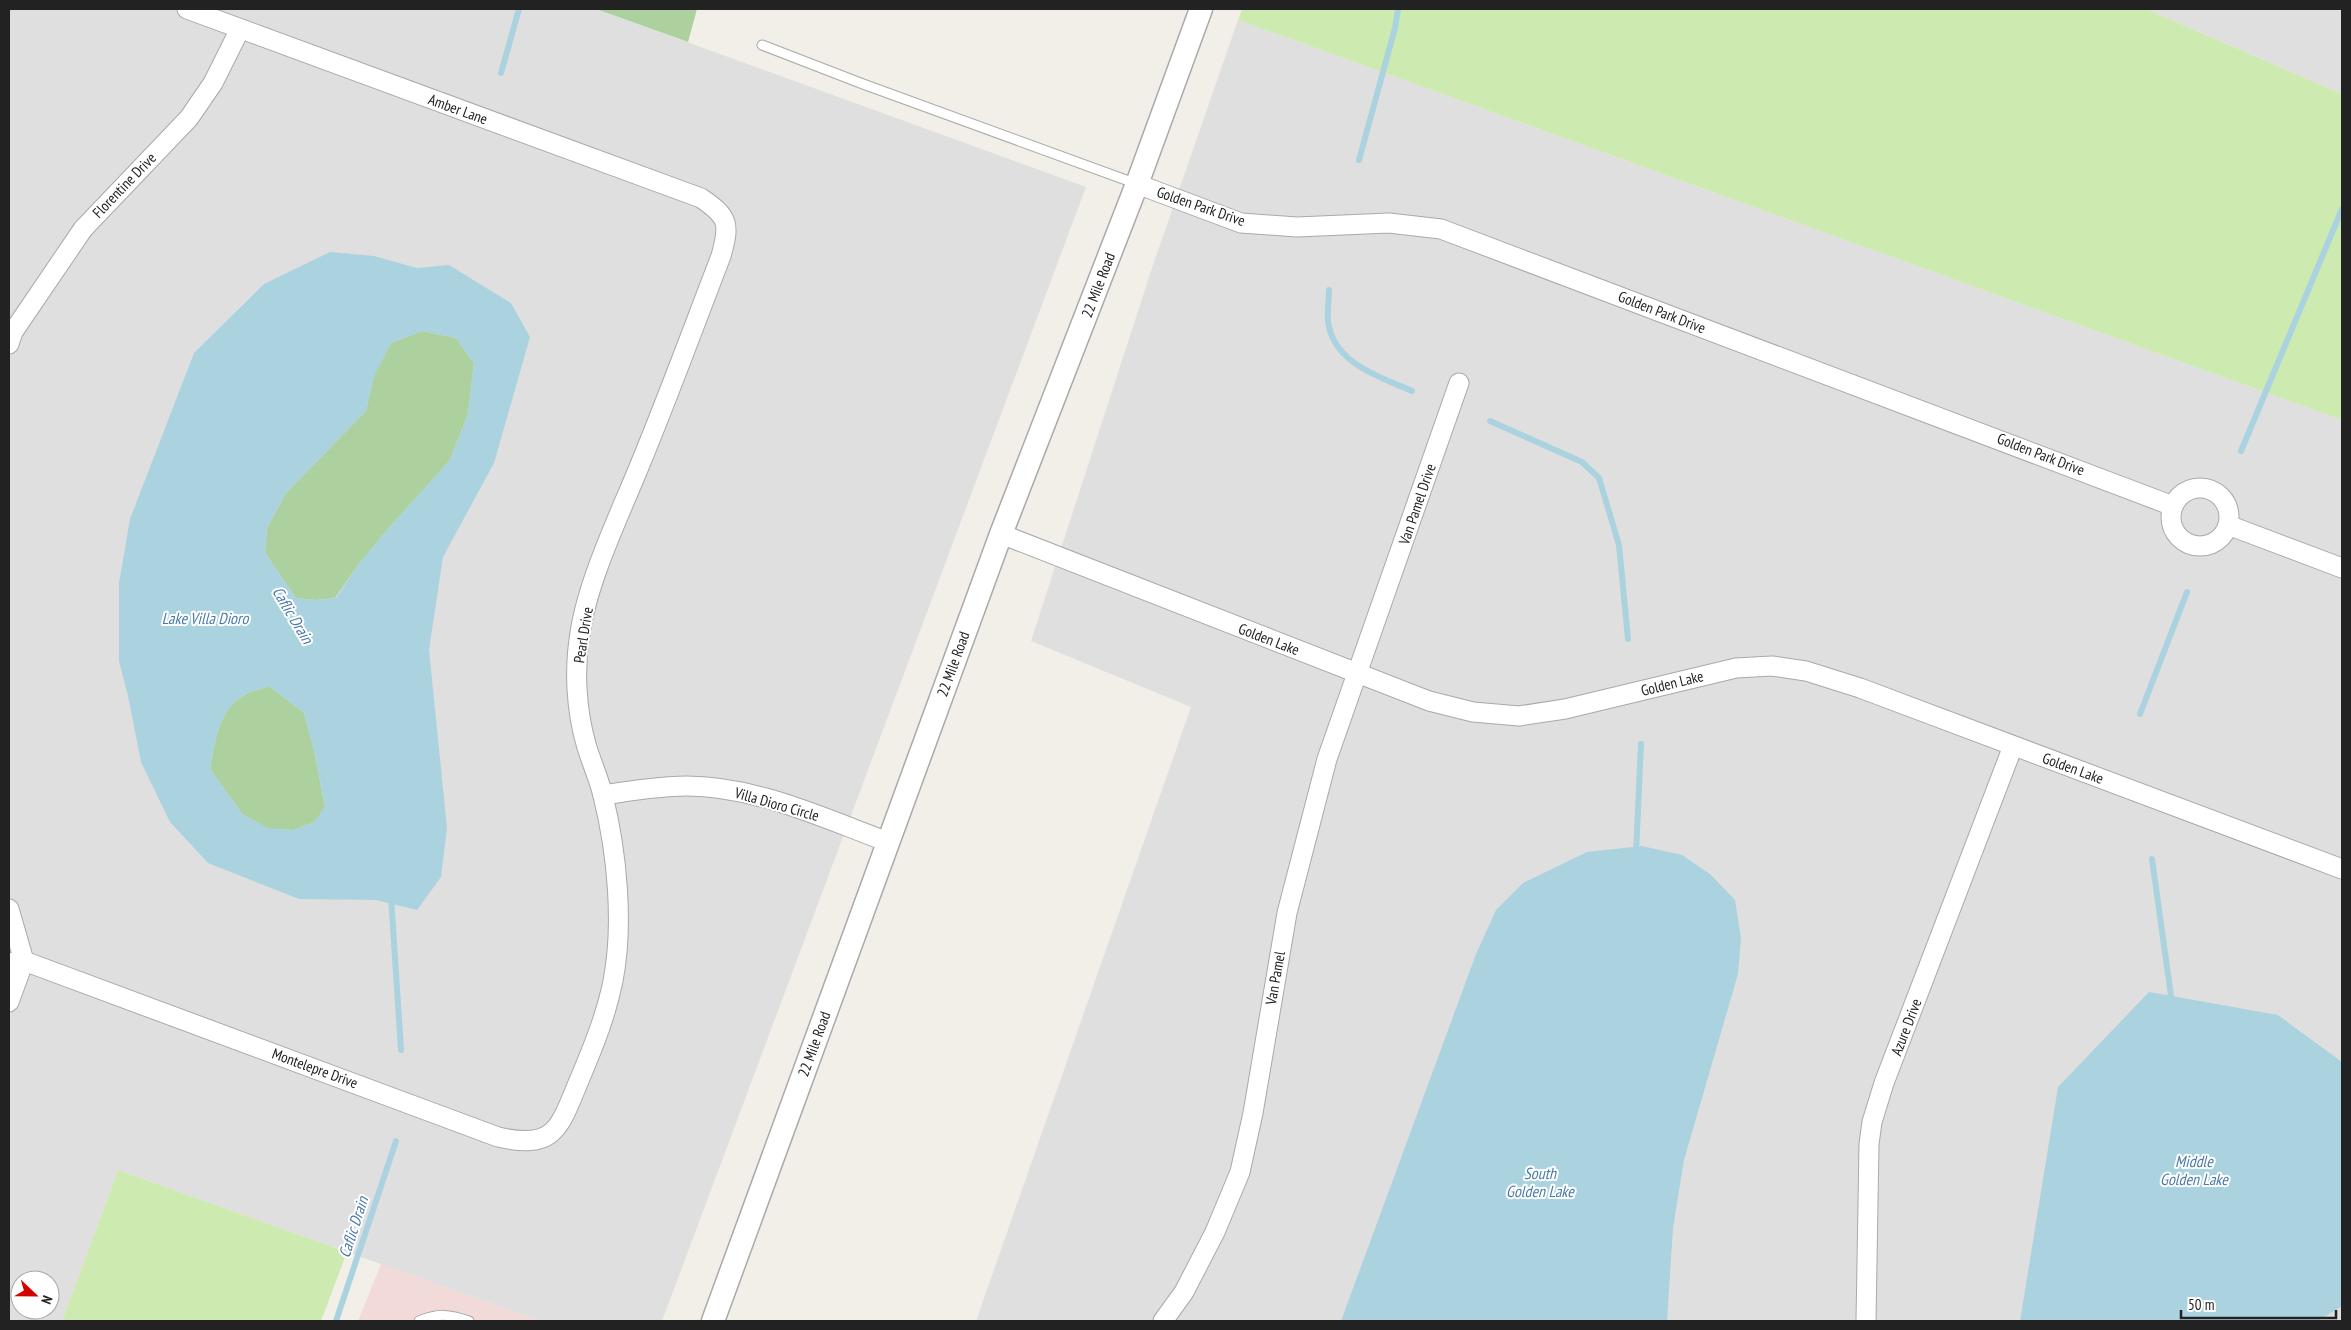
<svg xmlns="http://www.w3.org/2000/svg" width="2351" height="1330" font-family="'PT Sans Narrow',sans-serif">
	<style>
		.residential { fill: #e0dfdf; fill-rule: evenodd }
		.commercial { fill: #f2dad9 }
		.grass { fill: #cdebb0 }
		.forest { fill: #add19e }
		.water { fill: #aad3df; fill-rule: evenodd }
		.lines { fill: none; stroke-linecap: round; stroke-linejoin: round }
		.stream { stroke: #aad3df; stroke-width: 6 }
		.service-casing { stroke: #a9a9a9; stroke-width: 11 }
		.minor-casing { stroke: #a9a9a9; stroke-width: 21 }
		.tertiary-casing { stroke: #a9a9a9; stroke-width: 25 }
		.service { stroke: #fff; stroke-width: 9 }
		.minor { stroke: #fff; stroke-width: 19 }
		.tertiary { stroke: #fff; stroke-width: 22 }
		.labels { text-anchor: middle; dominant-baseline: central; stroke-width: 4; stroke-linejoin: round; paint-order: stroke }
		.street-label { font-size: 15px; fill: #222; stroke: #fff }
		.water-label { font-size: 16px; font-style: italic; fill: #4a7aab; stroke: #fff }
	</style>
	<rect width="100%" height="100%" fill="#f2efe9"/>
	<g class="residential">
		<path d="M9,9H596L1086,187L662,1321H540L118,1170L62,1321H9ZM20,1280H50V1310H20Z"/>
		<path d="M2146,9H2342V94Z"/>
		<path d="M1238,20L2342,420V1321H976L1191,707L1031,641L1153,265Z"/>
	</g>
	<path class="commercial" d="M381,1264L540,1321H358Z"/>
	<g class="grass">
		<path d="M1242,9H2146L2342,94V420L1238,20Z"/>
		<path d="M118,1170L347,1252L321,1321H62Z"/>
	</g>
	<g class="forest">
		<path d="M596,9H697L688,42Z"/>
		<path d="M422,331L456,338L474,363L468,414L450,460L387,530L358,565L335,598L315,600L296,598L265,553L267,528L286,493L366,411L374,375L391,343Z"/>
		<path d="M269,686L304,713L314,750L325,807L315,822L293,830L268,829L242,814L210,769C214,745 219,709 243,696C251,691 261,689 269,686Z"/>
	</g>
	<g class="water">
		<path d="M330,252L374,256L417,268L449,265L511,303L530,337L494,463L443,557L429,650L447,828L441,877L417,910L376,900L299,899L208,863L170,822L141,762L128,696L119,661V583L130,519L194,353L264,284ZM422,331L456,338L474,363L468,414L450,460L387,530L358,565L336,598L315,600L296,598L265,553L267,528L286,493L366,411L374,376L391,343ZM269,686L304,713L314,750L325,806L315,822L293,830L268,828L242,814L210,769C214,745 219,709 243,696C251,691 261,689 269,686Z"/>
		<path d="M1642,846L1682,855L1710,874L1735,900L1741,938L1738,974L1684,1160L1673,1228L1667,1321H1341L1476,954L1496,910L1523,883L1587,852Z"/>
		<path d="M2149,992L2278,1015L2342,1062V1306L2318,1321H2020L2058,1087Z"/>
	</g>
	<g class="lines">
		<g class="stream">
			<path d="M501,73L519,9"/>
			<path d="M1359,160L1395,28L1398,9"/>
			<path d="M1329,290C1329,300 1327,311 1328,321C1333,363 1378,376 1412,391"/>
			<path d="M1490,421L1582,462L1599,478L1619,545L1628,639"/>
			<path d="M2241,451L2342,209"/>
			<path d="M2140,714L2187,592"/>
			<path d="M1636,853L1641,744"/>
			<path d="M2152,859L2172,1003"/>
			<path d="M391,897L401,1050"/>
			<path d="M336,1321L396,1141"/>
		</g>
		<defs>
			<g id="service">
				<path d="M762,45L863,84L1137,184"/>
				<path d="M419,1321C439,1313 449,1314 469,1321"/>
			</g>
			<g id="minor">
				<path d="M1137,184L1241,223L1297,227L1389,223L1441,229L2173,506"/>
				<path d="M9,344L13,332L83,229L189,118L213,83L240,29"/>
				<circle cx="2200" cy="517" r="29"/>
				<path d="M2228,525L2342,568"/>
				<path d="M1001,534L1429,701L1473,712L1519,716L1565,709L1736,668L1772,666L1806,671L1860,688L2342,869"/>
				<path d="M603,795C631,791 658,786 686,786C756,786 823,818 888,842"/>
				<path d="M9,909L24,961L9,1002"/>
				<path d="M9,963L24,961L498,1137C554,1150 559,1129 578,1083C592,1050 606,1016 613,981C624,924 617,852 603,796C599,778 591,762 586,744C576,709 574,669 580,633C588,580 619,516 639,467C668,397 694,326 721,256C730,224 729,217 701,198L187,9"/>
				<path d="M1163,1321L1184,1292L1215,1232L1240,1172L1253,1113L1287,913L1327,759L1459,383"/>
				<path d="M1866,1321L1869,1144L1872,1122L1884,1083L2013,746"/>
			</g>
			<path id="tertiary" d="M713,1321L1001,534L1137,184L1201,9"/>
		</defs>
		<use href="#service" class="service-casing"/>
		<use href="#minor" class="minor-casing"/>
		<use href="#tertiary" class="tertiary-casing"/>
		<use href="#service" class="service"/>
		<use href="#minor" class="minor"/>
		<use href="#tertiary" class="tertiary"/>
	</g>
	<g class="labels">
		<g class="street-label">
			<text transform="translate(458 109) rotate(20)">Amber Lane</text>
			<text transform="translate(124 185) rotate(-46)">Florentine Drive</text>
			<text transform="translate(1201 206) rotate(19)">Golden Park Drive</text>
			<text transform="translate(1098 285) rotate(-69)">22 Mile Road</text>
			<text transform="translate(1662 312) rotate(21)">Golden Park Drive</text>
			<text transform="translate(2041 454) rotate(21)">Golden Park Drive</text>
			<text transform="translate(1417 504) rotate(-71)">Van Pamel Drive</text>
			<text transform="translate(583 635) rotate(-81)">Pearl Drive</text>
			<text transform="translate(1269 639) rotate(21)">Golden Lake</text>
			<text transform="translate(953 664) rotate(-70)">22 Mile Road</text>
			<text transform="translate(1672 683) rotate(-14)">Golden Lake</text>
			<text transform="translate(2073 768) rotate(20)">Golden Lake</text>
			<text transform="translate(777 804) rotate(16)">Villa Dioro Circle</text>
			<text transform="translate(1275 978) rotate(-80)">Van Pamel</text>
			<text transform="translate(1906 1027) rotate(-69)">Azure Drive</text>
			<text transform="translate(814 1044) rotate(-70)">22 Mile Road</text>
			<text transform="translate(315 1068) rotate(20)">Montelepre Drive</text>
		</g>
		<g class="water-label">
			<text transform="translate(293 615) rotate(59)">Caflic Drain</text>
			<text x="205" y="618">Lake Villa Dioro</text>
			<text x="2194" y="1161">Middle<tspan x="2194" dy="18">Golden Lake</tspan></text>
			<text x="1540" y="1173">South<tspan x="1540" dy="18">Golden Lake</tspan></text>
			<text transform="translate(353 1227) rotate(-72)">Caflic Drain</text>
		</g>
	</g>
	<rect width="2351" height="1330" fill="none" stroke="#222222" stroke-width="20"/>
	<g transform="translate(35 1295) rotate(112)"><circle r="24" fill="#ffffff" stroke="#a7a7a7"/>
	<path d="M0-4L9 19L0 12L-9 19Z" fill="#d40000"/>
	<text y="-8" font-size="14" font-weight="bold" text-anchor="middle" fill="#222222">N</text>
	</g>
	<path d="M2181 1310v8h155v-8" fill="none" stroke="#222222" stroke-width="2.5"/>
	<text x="2188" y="1310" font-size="15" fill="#222222" stroke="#ffffff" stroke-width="4" paint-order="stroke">50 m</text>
</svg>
